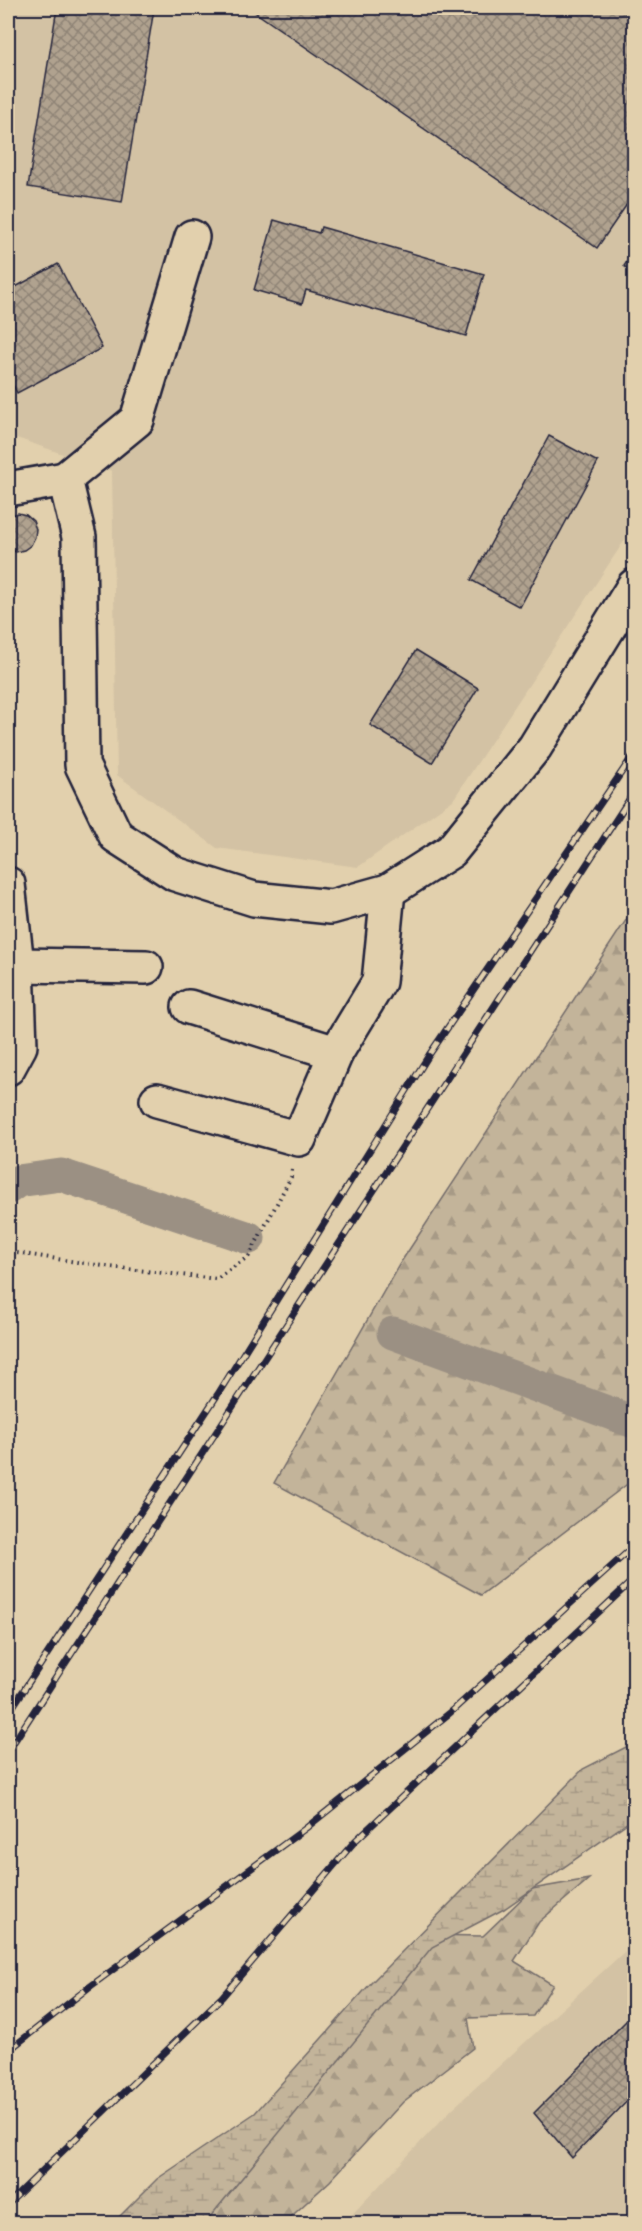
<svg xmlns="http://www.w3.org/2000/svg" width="642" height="2231" font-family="Caveat,sans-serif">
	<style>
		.built { fill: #d3c2a4 }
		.forest { fill: url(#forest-firs); stroke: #726b6a; stroke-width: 1.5 }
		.wetland { fill: url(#wetland-marsh); stroke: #726b6a; stroke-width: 1.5 }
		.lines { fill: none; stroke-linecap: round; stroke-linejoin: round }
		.canal { stroke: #9b9083; stroke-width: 33 }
		.building { fill: url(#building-cross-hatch); stroke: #22223b; stroke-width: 1.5 }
		.minor-casing { stroke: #22223b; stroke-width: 38 }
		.path { stroke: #22223b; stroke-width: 4; stroke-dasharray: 1.5 4.5; stroke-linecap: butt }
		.minor { stroke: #e2d0ad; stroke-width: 33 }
		.rail-casing { stroke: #22223b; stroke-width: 7 }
		.rail { stroke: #e2d0ad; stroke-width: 4.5; stroke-dasharray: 14; stroke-linecap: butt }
	</style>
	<defs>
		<pattern id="forest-firs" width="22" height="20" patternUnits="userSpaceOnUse" patternTransform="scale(1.5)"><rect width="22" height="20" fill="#c3b49a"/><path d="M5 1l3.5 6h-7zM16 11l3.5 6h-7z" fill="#a79a86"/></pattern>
		<pattern id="wetland-marsh" width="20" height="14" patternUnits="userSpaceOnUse" patternTransform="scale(1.5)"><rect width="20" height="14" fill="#c3b49a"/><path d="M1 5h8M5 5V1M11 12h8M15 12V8" fill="none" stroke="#a79a86"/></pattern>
		<pattern id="building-cross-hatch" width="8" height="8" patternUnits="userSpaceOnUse" patternTransform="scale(1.5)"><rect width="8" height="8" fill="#b0a28f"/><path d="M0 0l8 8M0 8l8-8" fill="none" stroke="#8f8476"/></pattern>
	</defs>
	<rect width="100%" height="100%" fill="#e2d0ad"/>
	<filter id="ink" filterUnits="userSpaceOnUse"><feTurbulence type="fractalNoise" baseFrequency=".0167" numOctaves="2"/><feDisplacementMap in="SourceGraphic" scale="12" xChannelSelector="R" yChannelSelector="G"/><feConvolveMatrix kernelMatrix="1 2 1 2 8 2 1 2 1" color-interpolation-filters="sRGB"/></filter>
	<g filter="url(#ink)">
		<g class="built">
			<path d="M8,8H634V526L453,800L358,867L217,848L117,775L112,471L8,435Z"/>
			<path d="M634,1943V2223L343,2224L451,2110Z"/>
		</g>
		<g class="forest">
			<path d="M634,908V1479L481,1595L274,1483L399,1265Z"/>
			<path d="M589,1879L539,1922L514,1961L553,1985L533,2016L468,2018L473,2048L403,2102L330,2181L284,2223L193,2224L421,1935L483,1936L532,1889Z"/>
		</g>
		<path class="wetland" d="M634,1743V1818L504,1909L432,1947L205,2223H113L157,2179L255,2113L371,1983L583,1769Z"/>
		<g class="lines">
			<g class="canal">
				<path d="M8,1188L18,1181L61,1175L249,1238"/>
				<path d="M393,1333L634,1422"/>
			</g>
		</g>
		<g class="building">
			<path d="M57,8L154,9L122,202L28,187Z"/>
			<path d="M249,8H634V194L597,248Z"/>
			<path d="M274,220L319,233L321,227L484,274L466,336L306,290L302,304L254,290Z"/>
			<path d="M634,251V273L624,266Z"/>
			<path d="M58,264L102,348L17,393L8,375V291Z"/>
			<path d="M549,436L598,462L520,607L471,580Z"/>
			<path d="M18,513L26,515L33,521L36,529L35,537L31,545L24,550L16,552L8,549V516Z"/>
			<path d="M416,650L478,688L432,763L370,725Z"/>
			<path d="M634,2013V2094L572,2158L534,2113Z"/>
		</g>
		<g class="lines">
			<defs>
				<g id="minor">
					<path d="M65,479L137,420L192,237"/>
					<path d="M8,489L65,479L79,537L82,765L116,836L175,874L254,899L331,907L388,891L451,851L535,747L634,586"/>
					<path d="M8,884L17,965L20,1046L8,1068"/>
					<path d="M17,965L146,967"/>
					<path d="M189,1007L336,1053"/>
					<path d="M157,1100L299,1139L336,1053L379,982L388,891"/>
				</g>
			</defs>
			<use href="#minor" class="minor-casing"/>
			<path class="path" d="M8,1257L11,1252L110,1267L217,1279L249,1256L291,1177L292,1170"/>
			<use href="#minor" class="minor"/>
			<defs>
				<g id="rail">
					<path d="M8,1714L218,1394L429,1055L634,754"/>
					<path d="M8,1751L634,792"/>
					<path d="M8,2051L88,1988L306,1828L451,1712L634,1546"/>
					<path d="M8,2204L222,1997L355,1841L634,1579"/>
				</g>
			</defs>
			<use href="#rail" class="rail-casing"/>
			<use href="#rail" class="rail"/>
		</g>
	</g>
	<rect width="642" height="2231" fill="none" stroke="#e2d0ad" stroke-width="30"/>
	<rect x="15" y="15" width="612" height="2201" fill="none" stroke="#22223b" stroke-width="2" filter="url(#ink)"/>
</svg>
